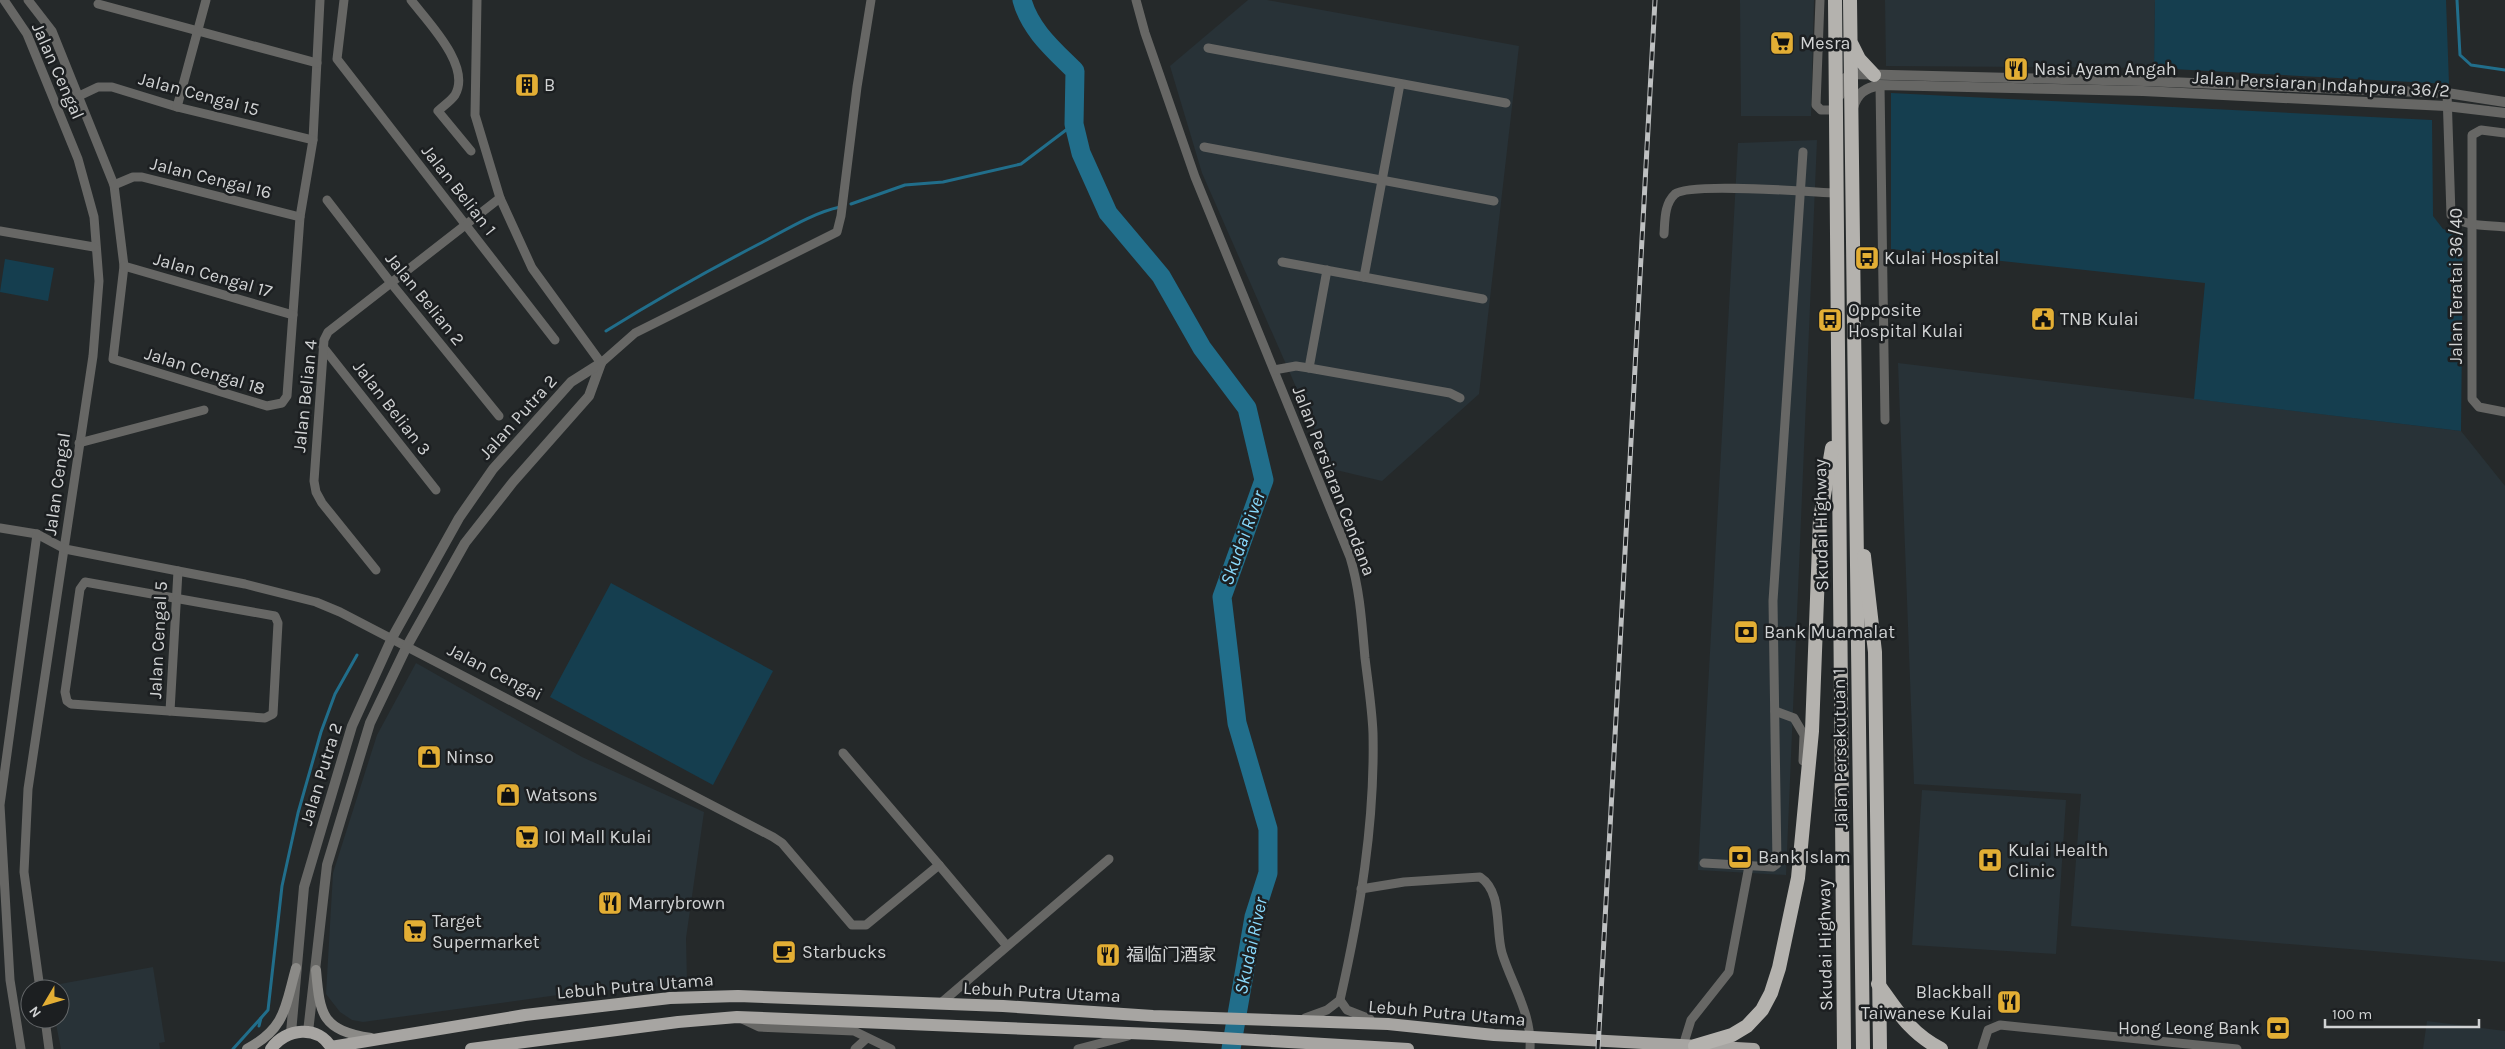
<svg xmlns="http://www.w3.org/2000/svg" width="2505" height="1049" font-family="Karla,'Noto Sans SC',sans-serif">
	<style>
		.built { fill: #283237 }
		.green { fill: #153e4f }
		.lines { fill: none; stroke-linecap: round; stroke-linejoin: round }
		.stream { stroke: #216e8b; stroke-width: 3 }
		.river { stroke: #216e8b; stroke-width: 19 }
		.minor { stroke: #676765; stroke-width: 9 }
		.tertiary { stroke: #676765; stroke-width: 10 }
		.secondary { stroke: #8b8a87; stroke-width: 10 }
		.primary { stroke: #a7a5a2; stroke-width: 12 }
		.trunk { stroke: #b4b2ae; stroke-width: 14 }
		.rail-casing { stroke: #bec0c1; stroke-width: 5 }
		.rail { stroke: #1c1f21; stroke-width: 3; stroke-dasharray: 9; stroke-linecap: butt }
		.labels { text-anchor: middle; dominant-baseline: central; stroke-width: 5; stroke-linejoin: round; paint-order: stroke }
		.poi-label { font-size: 18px; fill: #d1d3d4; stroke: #1c1f21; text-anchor: start }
		.street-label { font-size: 18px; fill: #d1d3d4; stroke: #1c1f21 }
		.water-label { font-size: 19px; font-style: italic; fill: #89d9fc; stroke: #1c1f21 }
	</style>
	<rect width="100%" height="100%" fill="#25292a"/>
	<g class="built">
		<path d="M1248,0H1267L1519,46L1479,394L1382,481L1332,469L1202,173L1170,66Z"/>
		<path d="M1740,0H1814L1811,116H1741Z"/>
		<path d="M1885,0H2155L2154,68L1886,66Z"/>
		<path d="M1817,140L1786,875L1698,870L1738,143Z"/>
		<path d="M1898,363L2461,431L2505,486V962L2071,926L2081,794L1914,784Z"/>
		<path d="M416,663L582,757L704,812L686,938L687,983L558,995L363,1022L352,1020L340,1012L326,994L333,873L377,735Z"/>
		<path d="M1922,790L2066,800L2056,954L1912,945Z"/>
		<path d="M153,967L165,1042L159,1043L160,1049H61L55,1019H60V989H50L49,986Z"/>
		<path d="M2427,1021L2505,1031V1049H2423Z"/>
	</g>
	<g class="green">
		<path d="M2155,0H2446L2449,84L2154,68Z"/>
		<path d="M1891,93L2432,120L2433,216L2443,229L2463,234L2461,431L2194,399L2205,283L1891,249Z"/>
		<path d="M5,259L54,268L48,301L0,292Z"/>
		<path d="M611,583L773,671L713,785L550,697Z"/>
	</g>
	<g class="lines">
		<g class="stream">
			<path d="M2457,0L2460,55L2471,65L2505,70"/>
			<path d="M851,204L905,185L943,182L1021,164L1074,124"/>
			<path d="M606,331C656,300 707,271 759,244C784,231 812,213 840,207"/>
			<path d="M259,1026L261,1018L268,1010L282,886L298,813L321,732L335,694L357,655"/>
			<path d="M233,1049L261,1018"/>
		</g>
		<path class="river" d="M1022,0C1030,30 1054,50 1075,71L1074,124L1081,153L1108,213L1161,276L1202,348L1247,408L1264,480L1222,597L1237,723L1268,829V873L1254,917L1231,1049"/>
		<g class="minor">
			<path d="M4,0L27,34L78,159L94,217L99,281L93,356L28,789L24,872L40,989"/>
			<path d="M28,0L52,31L114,185L124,266L113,359L267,406L282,403L287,396L300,217L313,140L320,0"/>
			<path d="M344,0L337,59L555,340"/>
			<path d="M411,0C427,21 472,66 455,95C451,101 443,106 438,111L471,151"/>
			<path d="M477,0L475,115L500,198L532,268L601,363L635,333L837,232L841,216L857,87L871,0"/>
			<path d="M1136,0L1145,33L1195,177L1350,557C1360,590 1362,624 1365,658C1368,683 1372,708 1373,733C1375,823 1360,912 1340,1000"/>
			<path d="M1820,0L1816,105L1821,110H1835"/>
			<path d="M98,4L317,63"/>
			<path d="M1208,48L1506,103"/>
			<path d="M1880,85L1885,420"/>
			<path d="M2447,93L2451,215C2463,227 2489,225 2505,227"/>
			<path d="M79,96L98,87H112L177,107L313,140"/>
			<path d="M177,107L206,0"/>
			<path d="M2505,133L2481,130L2472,135V399L2479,407L2505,412"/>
			<path d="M1204,147L1494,201"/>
			<path d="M114,185L133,177H142L300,217"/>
			<path d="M327,200L391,283L499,416"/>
			<path d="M0,231L94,247"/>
			<path d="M1664,234C1665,221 1664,204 1675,194C1689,182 1811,192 1836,193"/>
			<path d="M1282,262L1483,299"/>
			<path d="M124,266L293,315"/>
			<path d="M1364,277L1400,84"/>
			<path d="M323,347L436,490"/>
			<path d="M1309,368L1327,270"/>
			<path d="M1274,370L1296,366L1309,368L1450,393L1460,398"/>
			<path d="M79,443L204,410"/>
			<path d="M0,528L37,534L65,549L245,584L316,602L340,612L773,837L782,843L852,925H866L939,865L1007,946"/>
			<path d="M376,570L322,503L316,492L314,481L324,340L328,332L500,198"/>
			<path d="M85,582L275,616L278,623L273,714L265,718L71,704L67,701L65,692L80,589Z"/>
			<path d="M170,711L178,571"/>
			<path d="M1775,711L1794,718L1804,735L1803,761"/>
			<path d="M843,753L939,865"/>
			<path d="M1704,863L1773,867L1777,864L1773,601L1803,152"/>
			<path d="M1361,889L1404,882L1480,877C1503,892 1495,929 1502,953C1512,985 1532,1014 1530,1049"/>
			<path d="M1340,1000L1347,1010L1370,1019"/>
			<path d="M941,1003L1109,859"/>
			<path d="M1305,1018L1327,1010L1340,1000"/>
			<path d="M45,1019L49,1049"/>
			<path d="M742,1019L759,1027L854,1031L891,1049"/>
			<path d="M21,1049L10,980L0,805L37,534"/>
			<path d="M855,1049L867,1038"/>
			<path d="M1078,1049L1128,1036"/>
			<path d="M1682,1049L1691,1020L1729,972L1749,866"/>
			<path d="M1982,1049L1988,1030L2000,1025L2237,1049"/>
		</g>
		<g class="tertiary">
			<path d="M1840,95L1844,79L1851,74L2143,81L2447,93L2505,102"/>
			<path d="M1853,108C1857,93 1865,88 1880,85L2143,91L2446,106L2505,113"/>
			<path d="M308,1032L327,865L370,723L407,646L465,543L513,482L589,396L601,363"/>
			<path d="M291,1033L304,887L352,726L392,638L459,518L493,469L571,382L601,363"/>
		</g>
		<g class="secondary">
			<path d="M316,970C320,1016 322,1030 371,1038"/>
			<path d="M247,1049C286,1028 285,1007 296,968"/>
		</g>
		<g class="primary">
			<path d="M331,1047L525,1015L670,998L738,996L1003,1006L1153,1016L1388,1024L1494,1035L1754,1049"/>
			<path d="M271,1049C285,1028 319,1024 332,1049"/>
			<path d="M471,1049L678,1022L737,1017L1153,1034L1408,1049"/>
		</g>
		<g class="trunk">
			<path d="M1835,0L1844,1049"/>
			<path d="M1850,0L1863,1049"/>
			<path d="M1852,45L1859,59L1874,75"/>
			<path d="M1864,556L1875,652L1880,1049"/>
			<path d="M1878,984C1898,1012 1910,1033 1941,1049"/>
			<path d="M1695,1046L1732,1035L1747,1026L1762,1010L1771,993L1779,968L1798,878L1812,731L1820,519L1832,448"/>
		</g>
		<defs>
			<path id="rail" d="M1598,1049L1655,0"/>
		</defs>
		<use href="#rail" class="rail-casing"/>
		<use href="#rail" class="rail"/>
	</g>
	<defs>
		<symbol id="supermarket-square" viewBox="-11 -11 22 22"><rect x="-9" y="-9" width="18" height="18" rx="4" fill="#e3ae34" stroke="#1c1f21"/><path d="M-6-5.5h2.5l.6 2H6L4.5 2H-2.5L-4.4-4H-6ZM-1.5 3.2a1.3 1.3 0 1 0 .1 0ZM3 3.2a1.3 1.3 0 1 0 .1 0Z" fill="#111"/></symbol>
		<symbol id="restaurant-square" viewBox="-11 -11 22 22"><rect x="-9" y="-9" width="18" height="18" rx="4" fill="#e3ae34" stroke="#1c1f21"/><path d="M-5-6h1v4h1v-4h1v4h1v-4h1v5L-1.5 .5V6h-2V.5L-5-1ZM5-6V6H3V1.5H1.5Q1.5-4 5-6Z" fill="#111"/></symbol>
		<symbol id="building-square" viewBox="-11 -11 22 22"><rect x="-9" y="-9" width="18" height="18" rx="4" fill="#e3ae34" stroke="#1c1f21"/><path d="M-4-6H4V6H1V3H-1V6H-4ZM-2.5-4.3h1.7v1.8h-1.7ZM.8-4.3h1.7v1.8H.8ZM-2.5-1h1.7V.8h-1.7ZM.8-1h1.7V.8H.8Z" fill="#111"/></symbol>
		<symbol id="bus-square" viewBox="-11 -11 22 22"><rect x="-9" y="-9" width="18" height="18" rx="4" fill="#e3ae34" stroke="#1c1f21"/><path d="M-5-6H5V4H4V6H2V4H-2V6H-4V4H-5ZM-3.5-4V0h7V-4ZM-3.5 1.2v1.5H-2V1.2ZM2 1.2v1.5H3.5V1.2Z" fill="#111"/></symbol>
		<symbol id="civic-square" viewBox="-11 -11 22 22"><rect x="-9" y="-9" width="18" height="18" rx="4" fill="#e3ae34" stroke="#1c1f21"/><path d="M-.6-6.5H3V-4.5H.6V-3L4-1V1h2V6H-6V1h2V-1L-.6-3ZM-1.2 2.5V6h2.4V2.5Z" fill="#111"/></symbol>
		<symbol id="bank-square" viewBox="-11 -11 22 22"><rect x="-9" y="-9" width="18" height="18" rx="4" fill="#e3ae34" stroke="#1c1f21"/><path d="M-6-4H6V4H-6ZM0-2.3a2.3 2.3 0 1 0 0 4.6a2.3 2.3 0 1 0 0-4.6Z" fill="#111"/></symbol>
		<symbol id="shop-square" viewBox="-11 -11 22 22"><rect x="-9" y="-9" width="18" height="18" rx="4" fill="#e3ae34" stroke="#1c1f21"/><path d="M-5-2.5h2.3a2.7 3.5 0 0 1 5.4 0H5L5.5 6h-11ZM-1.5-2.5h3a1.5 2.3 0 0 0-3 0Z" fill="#111"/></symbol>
		<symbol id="hospital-square" viewBox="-11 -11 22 22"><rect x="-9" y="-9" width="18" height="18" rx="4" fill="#e3ae34" stroke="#1c1f21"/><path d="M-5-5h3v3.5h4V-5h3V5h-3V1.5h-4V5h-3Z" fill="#111"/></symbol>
		<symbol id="cafe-square" viewBox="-11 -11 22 22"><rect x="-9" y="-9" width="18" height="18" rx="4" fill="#e3ae34" stroke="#1c1f21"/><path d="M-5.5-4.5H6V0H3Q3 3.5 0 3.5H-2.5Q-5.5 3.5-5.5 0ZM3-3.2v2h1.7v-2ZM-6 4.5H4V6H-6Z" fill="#111"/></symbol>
	</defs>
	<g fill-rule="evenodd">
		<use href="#supermarket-square" x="1768" y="29" width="28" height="28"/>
		<use href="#restaurant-square" x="2002" y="55" width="28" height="28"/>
		<use href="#building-square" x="513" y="71" width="28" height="28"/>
		<use href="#bus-square" x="1853" y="244" width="28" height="28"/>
		<use href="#civic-square" x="2029" y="305" width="28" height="28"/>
		<use href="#bus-square" x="1816" y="306" width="28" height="28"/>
		<use href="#bank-square" x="1732" y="618" width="28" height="28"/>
		<use href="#shop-square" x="415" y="743" width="28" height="28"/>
		<use href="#shop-square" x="494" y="781" width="28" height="28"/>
		<use href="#supermarket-square" x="513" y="823" width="28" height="28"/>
		<use href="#bank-square" x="1726" y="843" width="28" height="28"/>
		<use href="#hospital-square" x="1976" y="846" width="28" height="28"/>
		<use href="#restaurant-square" x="596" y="889" width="28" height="28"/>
		<use href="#supermarket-square" x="401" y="917" width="28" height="28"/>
		<use href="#cafe-square" x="770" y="938" width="28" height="28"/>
		<use href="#restaurant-square" x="1094" y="941" width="28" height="28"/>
		<use href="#restaurant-square" x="1995" y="988" width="28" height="28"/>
		<use href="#bank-square" x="2264" y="1014" width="28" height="28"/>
	</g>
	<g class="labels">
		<g class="poi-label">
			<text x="1800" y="43">Mesra</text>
			<text x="2034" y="69">Nasi Ayam Angah</text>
			<text x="544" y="85">B</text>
			<text x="1884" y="258">Kulai Hospital</text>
			<text x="1848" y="310">Opposite<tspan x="1848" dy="21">Hospital Kulai</tspan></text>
			<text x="2060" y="319">TNB Kulai</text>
			<text x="1764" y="632">Bank Muamalat</text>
			<text x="446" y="757">Ninso</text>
			<text x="526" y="795">Watsons</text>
			<text x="544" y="837">IOI Mall Kulai</text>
			<text x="2008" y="850">Kulai Health<tspan x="2008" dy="21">Clinic</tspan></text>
			<text x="1758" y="857">Bank Islam</text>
			<text x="628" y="903">Marrybrown</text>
			<text x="432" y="921">Target<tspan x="432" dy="21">Supermarket</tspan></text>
			<text x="802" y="952">Starbucks</text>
			<text x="1126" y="955">福临门酒家</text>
			<text x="1992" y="992" text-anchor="end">Blackball<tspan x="1992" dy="21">Taiwanese Kulai</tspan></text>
			<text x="2260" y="1028" text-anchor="end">Hong Leong Bank</text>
		</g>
		<g class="street-label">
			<text transform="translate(58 71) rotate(66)">Jalan Cengal</text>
			<text transform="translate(2321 84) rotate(3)">Jalan Persiaran Indahpura 36/2</text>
			<text transform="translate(199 94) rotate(15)">Jalan Cengal 15</text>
			<text transform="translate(211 178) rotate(14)">Jalan Cengal 16</text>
			<text transform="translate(459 190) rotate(52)">Jalan Belian 1</text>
			<text transform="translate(213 275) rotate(16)">Jalan Cengal 17</text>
			<text transform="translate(2456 286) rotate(-90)">Jalan Teratai 36/40</text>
			<text transform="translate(425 299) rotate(51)">Jalan Belian 2</text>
			<text transform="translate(205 371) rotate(17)">Jalan Cengal 18</text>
			<text transform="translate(305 396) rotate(-84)">Jalan Belian 4</text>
			<text transform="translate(392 408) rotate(52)">Jalan Belian 3</text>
			<text transform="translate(518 417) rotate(-48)">Jalan Putra 2</text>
			<text transform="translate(1334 481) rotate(69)">Jalan Persiaran Cendana</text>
			<text transform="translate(57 484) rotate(-82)">Jalan Cengal</text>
			<text transform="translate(1821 525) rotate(-91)">Skudai Highway</text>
			<text transform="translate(158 640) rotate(-87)">Jalan Cengal 5</text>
			<text transform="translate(495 672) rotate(27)">Jalan Cengai</text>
			<text transform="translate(1840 749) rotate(-91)">Jalan Persekutuan 1</text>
			<text transform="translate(321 774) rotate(-73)">Jalan Putra 2</text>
			<text transform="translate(1825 945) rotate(-91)">Skudai Highway</text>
			<text transform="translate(635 986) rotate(-5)">Lebuh Putra Utama</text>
			<text transform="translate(1042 992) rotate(3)">Lebuh Putra Utama</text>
			<text transform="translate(1447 1013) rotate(5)">Lebuh Putra Utama</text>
		</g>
		<g class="water-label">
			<text transform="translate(1243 538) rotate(-70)">Skudai River</text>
			<text transform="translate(1251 946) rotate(-78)">Skudai River</text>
		</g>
	</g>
	<g transform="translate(45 1004) rotate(232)"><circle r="24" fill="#1c1f21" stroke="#646769"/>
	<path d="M0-4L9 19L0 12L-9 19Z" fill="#e3ae34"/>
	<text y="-8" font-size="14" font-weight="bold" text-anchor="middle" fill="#d1d3d4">N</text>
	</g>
	<path d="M2325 1019v8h154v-8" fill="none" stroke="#d1d3d4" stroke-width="2.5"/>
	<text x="2332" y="1019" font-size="15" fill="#d1d3d4" stroke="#1c1f21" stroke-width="4" paint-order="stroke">100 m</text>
</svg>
